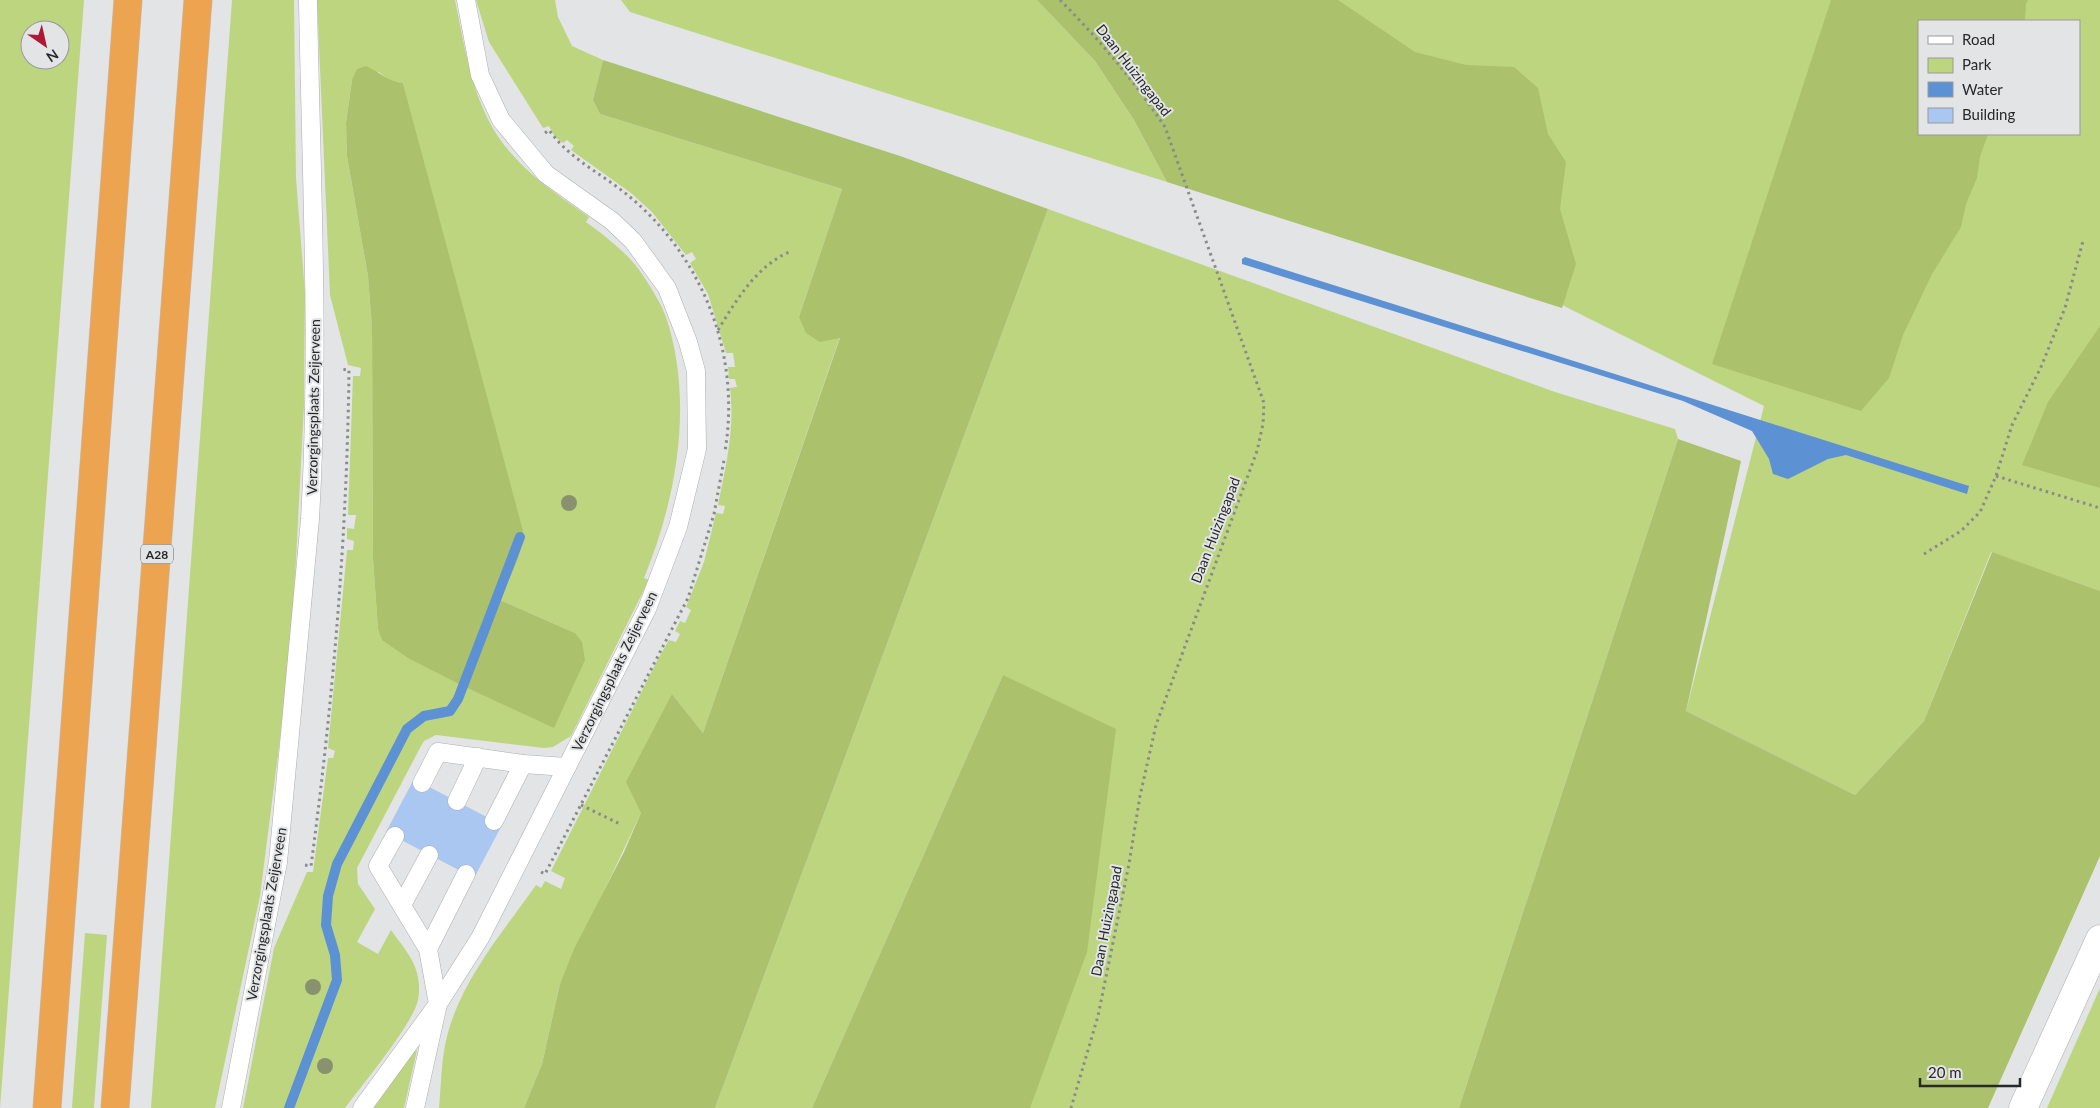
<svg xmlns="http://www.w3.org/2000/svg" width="2100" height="1108" font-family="Lato,sans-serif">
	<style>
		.green { fill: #bed580; fill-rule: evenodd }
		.forest { fill: #abc16b }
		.water { fill: #5c91d3 }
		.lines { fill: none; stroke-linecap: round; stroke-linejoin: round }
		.stream { stroke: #5c91d3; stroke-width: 10 }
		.building { fill: #aac7f2 }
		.lane-casing { stroke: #acaeb0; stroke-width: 19 }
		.street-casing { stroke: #acaeb0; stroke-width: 29 }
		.highway-casing { stroke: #bebebf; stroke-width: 29 }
		.path { stroke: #888a8b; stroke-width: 3; stroke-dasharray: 2.5 4; stroke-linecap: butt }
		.lane { stroke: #fff; stroke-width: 18 }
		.street { stroke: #fff; stroke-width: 28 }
		.highway { stroke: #eda451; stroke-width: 28 }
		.tree { fill: #89926f }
		.labels { text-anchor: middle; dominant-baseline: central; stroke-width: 4; stroke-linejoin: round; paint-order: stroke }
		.shield { fill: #e2e4e6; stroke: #5f6062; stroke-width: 1 }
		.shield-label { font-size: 12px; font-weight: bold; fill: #272829 }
		.street-label { font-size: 14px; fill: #272829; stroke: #e2e4e6 }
	</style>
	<rect width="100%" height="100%" fill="#e2e4e6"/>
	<g class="green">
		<path d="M0,0H84L0,1108ZM30,30H60V60H30Z"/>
		<path d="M232,0H294L296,178L305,293L304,405L295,579L289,668L260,896L215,1108H151Z"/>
		<path d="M317,0H455C466,52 473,110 510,152C532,178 562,198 589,217L586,222C605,236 629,254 642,274C650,286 661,303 666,317C694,401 677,498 644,578L649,580L571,736L553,747L544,748L436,735L424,741L421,746L357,868L358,884L375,909L357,942L378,954L391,930C400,943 413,957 417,973C419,981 420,991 418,1000C413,1024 362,1085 345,1108H243L274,948L307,872H313L328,758H333L335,751L328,748L347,550H353L354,541L347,539V528L354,529L356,515H348L353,376H360L361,368L348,365L330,295ZM379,72L391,82L403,83L523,538L500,600L575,633L554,727L465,687L378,629L373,559L372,327L368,276L347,156L346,123L352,80Z"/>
		<path d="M476,0H555L558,17L572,46L603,60L593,100L600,114L842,189L799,317L840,337L703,733L672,694L641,813L560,984L542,1064L524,1108H439C441,1089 441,1069 444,1051C454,988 501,935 536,885L541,888L545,881L561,889L565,878L551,871L658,659L669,640L676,642L680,634L675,631L680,621L685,623L691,610L686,607L704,562L716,513L723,514L725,506L718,505C726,466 735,428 730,388L737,387L735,379H729L728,367H735L733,353H726L708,294L690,263L696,259L692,252L686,255L652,212L631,193L571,150L574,146L567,140L563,143L555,137L549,126L543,128L489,42Z"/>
		<path d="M621,0H1037L1095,61L1134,120L1167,182L630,12Z"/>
		<path d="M1335,0H2100V591L1991,552L1924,721L1855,795L1686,711L1764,406L1564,306ZM1919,21H2079V134H1919Z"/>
		<path d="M1048,209L1555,392L1675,429L1678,439L1459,1108H1030L1034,1092L1003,675L812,1108H715Z"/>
		<path d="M85,933L107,935L94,1108H72Z"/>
		<path d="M2100,988V1108H2047Z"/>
		<path d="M417,1050L404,1108H373L412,1054Z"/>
	</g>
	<g class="forest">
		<path d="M1037,0H1338L1415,52L1466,65L1514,67L1538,88L1548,134L1566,162L1560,209L1576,264L1562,308L1167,182L1134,120L1095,61Z"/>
		<path d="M1831,0H2028L2026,4L2025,21H1919V134H1988L1980,157L1977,178L1966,204L1961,227L1932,274L1903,335L1889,378L1861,411L1712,364Z"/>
		<path d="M603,60L900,156L1048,209L715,1108H524L542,1064L560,984L574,949L624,852L641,813L626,782L672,694L703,733L840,338L820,342L806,333L799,317L842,189L600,114L593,100Z"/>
		<path d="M366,66C380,72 388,82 403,83L523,531C524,554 508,579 500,600L575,633L582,642L585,660L554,728L465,687L408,658L382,640L378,629L373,559L372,327L368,276L347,156L346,123L352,80L357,69Z"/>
		<path d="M2100,326V488L2022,465L2048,402Z"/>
		<path d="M1678,439L1741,461L1686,711L1855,795L1924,721L1992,552L2100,591V856L1988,1108H1459Z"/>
		<path d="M1003,675L1116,729L1087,952L1030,1108H812Z"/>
	</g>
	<path class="water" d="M1245,257L1969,486L1967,494L1846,455L1828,459L1788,479L1773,474L1769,459L1752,431L1683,401L1242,264V259Z"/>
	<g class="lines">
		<path class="stream" d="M289,1108L337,980L335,955L326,925L328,896L337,864L407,729L424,716L450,711L458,699L520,537"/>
	</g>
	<path class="building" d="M414,779L502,825L474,878L386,832Z"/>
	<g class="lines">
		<defs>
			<g id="lane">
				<path d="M422,783L438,752L523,764L567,767"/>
				<path d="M457,801L478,757"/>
				<path d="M494,821L523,764"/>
				<path d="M402,905L429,855"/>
				<path d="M428,949L466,874"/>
				<path d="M231,1108L278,862L310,519C320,346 311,173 308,0"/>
				<path d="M362,1108L438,1004L428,949L378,866L395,836"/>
				<path d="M415,1108L438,1004L480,938L647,609L678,527L697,449L696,371L688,342L667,288L633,241L612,221L546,174L501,120L480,75L466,0"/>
			</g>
			<path id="street" d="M2023,1108L2100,939"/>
			<g id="highway">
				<path d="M47,1108L128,0"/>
				<path d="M115,1108L198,0"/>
			</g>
		</defs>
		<use href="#lane" class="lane-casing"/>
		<use href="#street" class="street-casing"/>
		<use href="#highway" class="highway-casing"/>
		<g class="path">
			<path d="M1060,0C1099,39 1134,81 1165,127L1264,403L1263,424L1257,451L1156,725L1140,796L1129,864L1098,1016L1071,1108"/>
			<path d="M545,133L549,130C570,160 603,174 630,197C704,259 741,356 725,451"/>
			<path d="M718,330C737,299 756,267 789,252"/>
			<path d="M1996,476L2100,508"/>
			<path d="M1924,554L1961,531L1980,512L1996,476L2012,425L2041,367L2065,308L2083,241"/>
			<path d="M581,805L620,824"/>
			<path d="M305,865L311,866C333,701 347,536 349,370L340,369"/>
			<path d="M541,872L545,874L688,598L714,514L724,460"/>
		</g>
		<use href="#lane" class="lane"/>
		<use href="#street" class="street"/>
		<use href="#highway" class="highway"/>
	</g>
	<g class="tree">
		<circle cx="569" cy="503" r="8"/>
		<circle cx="313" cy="987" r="8"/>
		<circle cx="325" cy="1066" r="8"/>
	</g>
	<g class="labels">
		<rect class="shield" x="141" y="544.5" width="32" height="19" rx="4"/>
		<g class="shield-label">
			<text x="157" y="554">A28</text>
		</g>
		<g class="street-label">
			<text transform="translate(1134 70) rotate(52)">Daan Huizingapad</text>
			<text transform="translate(313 407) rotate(-89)">Verzorgingsplaats Zeijerveen</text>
			<text transform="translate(1215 530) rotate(-69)">Daan Huizingapad</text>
			<text transform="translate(614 671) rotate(-64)">Verzorgingsplaats Zeijerveen</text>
			<text transform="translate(266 914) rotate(-80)">Verzorgingsplaats Zeijerveen</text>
			<text transform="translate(1106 921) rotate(-79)">Daan Huizingapad</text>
		</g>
	</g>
	<rect x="1918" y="20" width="162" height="115" fill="#e2e4e6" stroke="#97999a"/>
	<rect x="1928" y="36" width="25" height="8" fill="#ffffff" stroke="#97999a"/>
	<text x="1962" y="45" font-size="15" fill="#272829">Road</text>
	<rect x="1928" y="58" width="25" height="15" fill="#bed580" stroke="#97999a"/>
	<text x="1962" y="70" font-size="15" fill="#272829">Park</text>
	<rect x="1928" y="82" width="25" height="15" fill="#5c91d3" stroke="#97999a"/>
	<text x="1962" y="95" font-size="15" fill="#272829">Water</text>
	<rect x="1928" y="108" width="25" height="15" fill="#aac7f2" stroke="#97999a"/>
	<text x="1962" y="120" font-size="15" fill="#272829">Building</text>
	<g transform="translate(45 45) rotate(146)"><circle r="24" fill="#e2e4e6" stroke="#97999a"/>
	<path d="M0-4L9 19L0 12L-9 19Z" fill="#ae1937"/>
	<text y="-8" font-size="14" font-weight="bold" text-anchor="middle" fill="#272829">N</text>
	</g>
	<path d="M1920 1078v8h100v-8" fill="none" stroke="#272829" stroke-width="2.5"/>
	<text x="1928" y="1078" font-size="15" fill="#272829" stroke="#e2e4e6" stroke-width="4" paint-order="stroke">20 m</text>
</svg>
